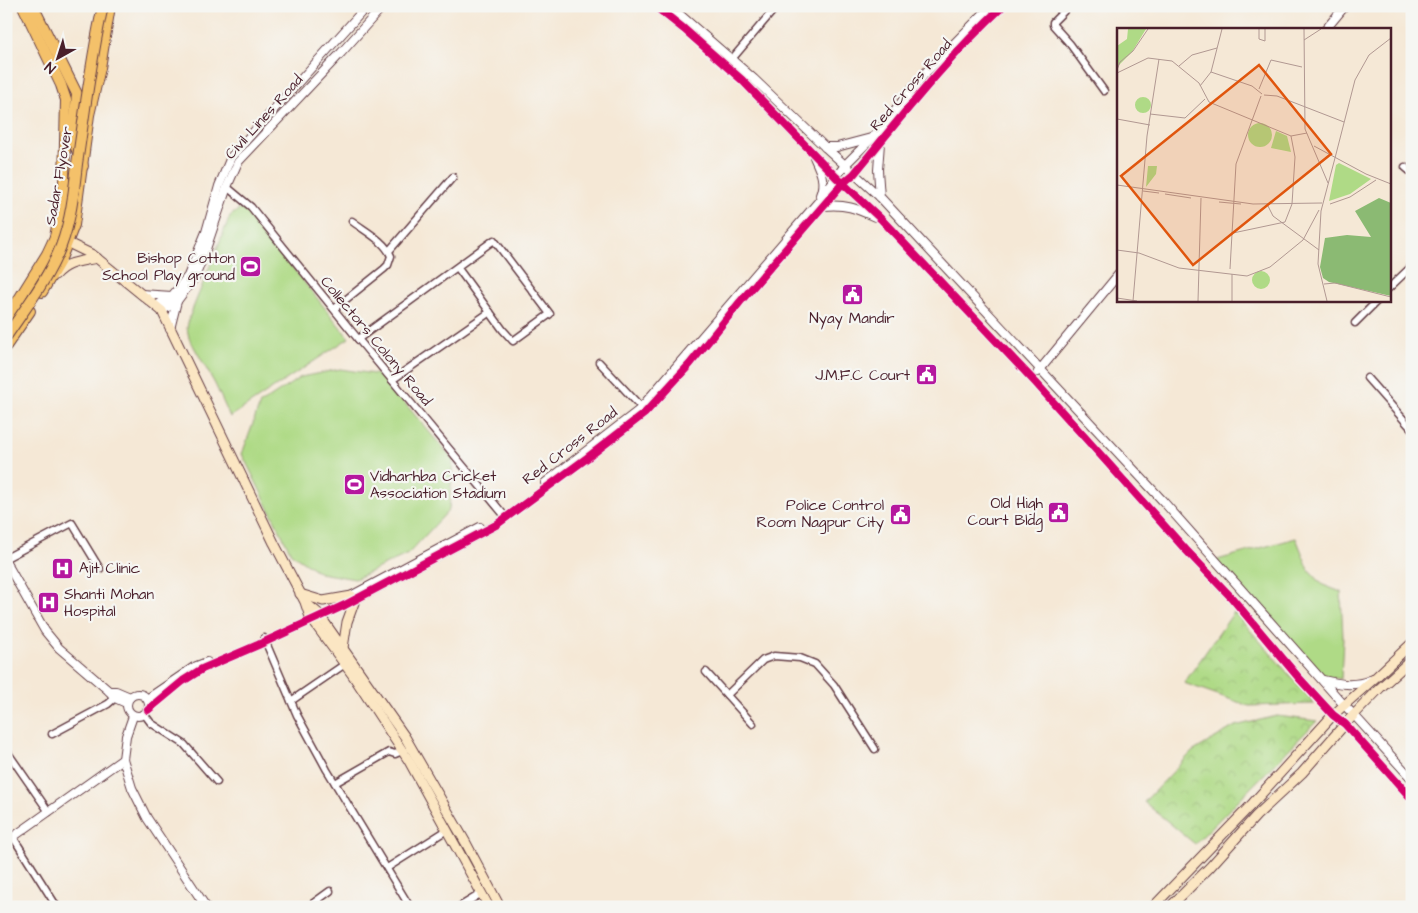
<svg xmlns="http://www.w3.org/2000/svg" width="1418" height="913" font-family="'Architects Daughter',sans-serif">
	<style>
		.park { fill: url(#park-crowns); stroke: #7c7c58 }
		.garden { fill: #afda86; stroke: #7c7c58 }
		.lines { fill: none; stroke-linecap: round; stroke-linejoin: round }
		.minor-casing { stroke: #643d45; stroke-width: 9 }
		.tertiary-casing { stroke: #643d45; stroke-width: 10 }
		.secondary-casing { stroke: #643d45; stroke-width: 11 }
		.primary-casing { stroke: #643d45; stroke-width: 12 }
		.trunk-casing { stroke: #643d45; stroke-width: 12 }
		.minor { stroke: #fff; stroke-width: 6 }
		.tertiary { stroke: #fff; stroke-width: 8 }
		.secondary { stroke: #fbe6c3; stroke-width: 9 }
		.primary { stroke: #f4c16a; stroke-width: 10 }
		.trunk { stroke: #f4c16a; stroke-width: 10 }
		.trunk-bridge-casing { stroke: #643d45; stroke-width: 12; stroke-linecap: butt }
		.trunk-bridge { stroke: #f4c16a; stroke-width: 10 }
		.cycleway-casing { stroke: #f6f6f2; stroke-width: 11 }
		.cycleway { stroke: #d6006c; stroke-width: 8 }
		.labels { text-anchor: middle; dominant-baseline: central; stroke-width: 4.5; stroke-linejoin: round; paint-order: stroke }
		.street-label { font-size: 15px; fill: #4a1f2b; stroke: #f6f6f2 }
		.poi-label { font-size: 15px; fill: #4a1f2b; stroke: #f6f6f2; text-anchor: end }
		.inset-road { fill: none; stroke: #b19892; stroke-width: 1 }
		.view { fill: #e0560e; fill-opacity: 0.15; stroke: #e0560e; stroke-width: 2.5 }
		.inset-edge { fill: none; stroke: #4a1f2b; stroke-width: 2.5 }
	</style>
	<defs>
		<pattern id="park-crowns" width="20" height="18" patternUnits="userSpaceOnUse" patternTransform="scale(1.25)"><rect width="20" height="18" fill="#afda86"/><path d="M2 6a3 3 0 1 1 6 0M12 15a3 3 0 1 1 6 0" fill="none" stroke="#98bb74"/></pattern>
	</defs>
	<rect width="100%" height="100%" fill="#f6f6f2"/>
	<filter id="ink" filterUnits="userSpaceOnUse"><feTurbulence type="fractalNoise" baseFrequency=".02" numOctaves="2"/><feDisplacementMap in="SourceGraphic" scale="10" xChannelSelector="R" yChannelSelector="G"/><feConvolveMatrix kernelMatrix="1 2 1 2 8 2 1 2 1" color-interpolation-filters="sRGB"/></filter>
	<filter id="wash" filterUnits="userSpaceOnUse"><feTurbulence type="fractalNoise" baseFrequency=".0096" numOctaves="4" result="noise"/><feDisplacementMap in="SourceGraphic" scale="20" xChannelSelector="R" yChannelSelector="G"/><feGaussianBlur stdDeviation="1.12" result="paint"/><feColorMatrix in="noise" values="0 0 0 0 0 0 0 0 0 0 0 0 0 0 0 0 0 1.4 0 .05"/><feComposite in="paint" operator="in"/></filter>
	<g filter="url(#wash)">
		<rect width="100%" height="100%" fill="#f5e8d6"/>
		<g class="park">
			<path d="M1234,612L1315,704L1249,706L1184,683Z"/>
			<path d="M1277,716L1317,721L1195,844L1144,802L1192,752L1235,726Z"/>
		</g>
		<g class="garden">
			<path d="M240,209L248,212L349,338L230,417L215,384L189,338L187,328L189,318L230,216Z"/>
			<path d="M340,369L381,375L453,460L449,510L408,554L355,579L320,573L291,553L242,454L260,404L301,377Z"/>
			<path d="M1296,538L1309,570L1323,585L1341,592L1343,638L1341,679L1327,677L1313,672L1210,562Z"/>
		</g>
	</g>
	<g filter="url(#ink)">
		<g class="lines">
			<defs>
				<g id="minor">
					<path d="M1064,6V11L1053,22V25L1070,44L1104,91"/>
					<path d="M732,59L777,6"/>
					<path d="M1405,167L1412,173"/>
					<path d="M227,187L251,207L358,339L504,515"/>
					<path d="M389,251L453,177"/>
					<path d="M1389,288L1412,266"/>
					<path d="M334,309L384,269L388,265L391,256C385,241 365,231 352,221"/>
					<path d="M1355,323L1378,300"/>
					<path d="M358,339L494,240L550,314L513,341L503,330L457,267"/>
					<path d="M599,362L641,407"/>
					<path d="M1367,378L1412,429"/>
					<path d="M392,380L490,312"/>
					<path d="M6,558L72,523L100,569"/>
					<path d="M264,638L297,715L327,770L410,907"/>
					<path d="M706,672L753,724"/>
					<path d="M727,695L763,660L774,656L800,658L815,664L834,685L875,749"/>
					<path d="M291,701L345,664"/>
					<path d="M145,715L151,723L184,744L217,782"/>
					<path d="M52,734L108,704L115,698"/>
					<path d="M6,750L49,812"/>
					<path d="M335,783L389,752L395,754L402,751"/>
					<path d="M13,837L57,907"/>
					<path d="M387,868L447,830"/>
					<path d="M308,907L330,891"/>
					<path d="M459,907L482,893"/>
				</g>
				<g id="tertiary">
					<path d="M655,6L684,29L742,80L836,177L881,219L1036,383L1186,550L1231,597L1299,678L1333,715L1345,724L1412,799"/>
					<path d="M670,6L754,79L825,147L880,197L1162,500L1344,705L1354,715L1412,779"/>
					<path d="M1326,29L1345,6"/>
					<path d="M880,143L878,170L880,197"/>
					<path d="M825,147H837L871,138"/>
					<path d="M814,157C820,170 826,181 820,195"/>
					<path d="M824,206C846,204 855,208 875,217"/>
					<path d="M141,294L172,296"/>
					<path d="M156,306L172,296L188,276L206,232L219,186L231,157L367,6"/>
					<path d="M162,311L177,301L195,277L205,252L227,187L238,162L341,53L383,6"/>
					<path d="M170,329L177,301"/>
					<path d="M1038,372L1118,275"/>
					<path d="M545,483L638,411L818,202L845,165L873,137L926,72L991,6"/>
					<path d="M6,562L45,631L59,648L109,691L115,698L126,703"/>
					<path d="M347,598L480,527"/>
					<path d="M1323,680C1339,684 1354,687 1370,680"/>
					<path d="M109,691H116L130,697"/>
					<circle cx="138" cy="705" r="11"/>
					<path d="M147,699L194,667L207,662"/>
					<path d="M148,710L183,681L202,669L258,645L345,605L496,525L587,458L645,413L690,364L740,302L842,184L854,174C902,116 948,57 1003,6"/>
					<path d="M133,716L126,736L123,759L132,788L147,818L206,907"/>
					<path d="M6,842L123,759"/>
				</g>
				<g id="secondary">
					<path d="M62,240L93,255L162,311L274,543L305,602L310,617L352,674L409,761L489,907"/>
					<path d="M55,275C67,261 80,262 97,258"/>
					<path d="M300,594L323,601L352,596"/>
					<path d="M307,604L318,613L405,737L466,843L500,907"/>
					<path d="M343,648L347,622L355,600"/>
					<path d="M1153,907L1253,803L1333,715L1376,677L1412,643"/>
					<path d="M1170,907L1210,867L1256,816L1302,773L1345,724L1380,688L1412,659"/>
				</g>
				<g id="primary">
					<path d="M42,292L60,261L74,225L89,115L100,68L110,6"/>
					<path d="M6,320L47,254L55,237"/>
					<path d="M6,346L30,311"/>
				</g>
				<g id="trunk">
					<path d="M23,6L61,85L66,100L64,183L62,201L55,237"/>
					<path d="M33,6L77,94L73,140L83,166"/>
				</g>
			</defs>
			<use href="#minor" class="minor-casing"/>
			<use href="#tertiary" class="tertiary-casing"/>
			<use href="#secondary" class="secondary-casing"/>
			<use href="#primary" class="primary-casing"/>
			<use href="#trunk" class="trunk-casing"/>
			<use href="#minor" class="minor"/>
			<use href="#tertiary" class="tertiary"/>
			<use href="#secondary" class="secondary"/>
			<use href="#primary" class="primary"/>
			<use href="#trunk" class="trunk"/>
			<defs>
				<path id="trunk-bridge" d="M6,337C26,307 48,279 61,246C71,220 74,191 77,164C85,111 91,58 103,6"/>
			</defs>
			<use href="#trunk-bridge" class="trunk-bridge-casing"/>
			<use href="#trunk-bridge" class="trunk-bridge"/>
			<defs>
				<g id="cycleway">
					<path d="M655,6L684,29L742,80L836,177L881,219L1036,383L1186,550L1231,597L1299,678L1333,715L1345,724L1412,799"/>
					<path d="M148,710L183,681L202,669L258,645L345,605L496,525L587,458L645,413L690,364L740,302L842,184L854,174C902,116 948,57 1003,6"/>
				</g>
			</defs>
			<use href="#cycleway" class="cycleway-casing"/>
			<use href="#cycleway" class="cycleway"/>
		</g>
	</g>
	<defs>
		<symbol id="stadium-square" viewBox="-11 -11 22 22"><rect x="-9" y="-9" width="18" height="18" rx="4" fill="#b5179e" stroke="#f6f6f2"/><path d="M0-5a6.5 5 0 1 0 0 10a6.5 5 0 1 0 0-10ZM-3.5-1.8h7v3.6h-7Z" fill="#fff"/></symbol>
		<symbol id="civic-square" viewBox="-11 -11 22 22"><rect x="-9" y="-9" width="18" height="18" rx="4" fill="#b5179e" stroke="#f6f6f2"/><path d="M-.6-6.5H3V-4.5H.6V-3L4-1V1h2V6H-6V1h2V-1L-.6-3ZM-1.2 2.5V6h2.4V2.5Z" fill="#fff"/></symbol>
		<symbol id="hospital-square" viewBox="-11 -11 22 22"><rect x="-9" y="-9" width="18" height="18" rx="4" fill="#b5179e" stroke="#f6f6f2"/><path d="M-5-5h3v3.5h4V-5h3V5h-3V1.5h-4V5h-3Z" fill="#fff"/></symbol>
	</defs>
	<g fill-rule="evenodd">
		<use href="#stadium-square" x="238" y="254" width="25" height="25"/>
		<use href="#civic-square" x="840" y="282" width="25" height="25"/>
		<use href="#civic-square" x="914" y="362" width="25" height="25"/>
		<use href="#stadium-square" x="342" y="472" width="25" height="25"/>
		<use href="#civic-square" x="1046" y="500" width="25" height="25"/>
		<use href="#civic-square" x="888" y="502" width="25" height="25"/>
		<use href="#hospital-square" x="50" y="556" width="25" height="25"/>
		<use href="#hospital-square" x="36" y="590" width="25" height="25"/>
	</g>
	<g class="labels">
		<g class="street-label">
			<text transform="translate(911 85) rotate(-49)">Red Cross Road</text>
			<text transform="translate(264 117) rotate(-48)">Civil Lines Road</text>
			<text transform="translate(59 176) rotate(-80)">Sadar Flyover</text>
			<text transform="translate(376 341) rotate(50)">Collectors Colony Road</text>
			<text transform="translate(570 446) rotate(-38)">Red Cross Road</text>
		</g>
		<g class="poi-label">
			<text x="235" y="258">Bishop Cotton<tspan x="235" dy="17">School Play ground</tspan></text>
			<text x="852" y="318" text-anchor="middle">Nyay Mandir</text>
			<text x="910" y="375">J.M.F.C Court</text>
			<text x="370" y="476" text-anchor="start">Vidharhba Cricket<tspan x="370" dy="17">Association Stadium</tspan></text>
			<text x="1043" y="503">Old High<tspan x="1043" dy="17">Court Bldg</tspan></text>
			<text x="884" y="505">Police Control<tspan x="884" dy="17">Room Nagpur City</tspan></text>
			<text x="79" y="568" text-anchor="start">Ajit Clinic</text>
			<text x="64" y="594" text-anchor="start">Shanti Mohan<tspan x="64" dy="17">Hospital</tspan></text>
		</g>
	</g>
	<g transform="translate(1117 28)">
		<rect width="274" height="274" fill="#f5e8d6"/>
		<path d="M262,170L274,175V268L212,254L206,250L203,239L208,210L230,207L254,209L238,183Z" fill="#8bba73"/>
		<path d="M11,1H29L15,24L0,39V18L10,11ZM222,135L254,151L233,166L212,173L219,137ZM31,138H40L39,146L29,159ZM135 252a9 9 0 1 1 18 0a9 9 0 1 1-18 0Z" fill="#afda86"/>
		<path d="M18 77a8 8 0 1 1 16 0a8 8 0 1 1-16 0ZM131 107a12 12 0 1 1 24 0a12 12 0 1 1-24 0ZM159,103L170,108L174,124L154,120Z" fill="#afda86"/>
		<path class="inset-road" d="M142,1V11L148,13V1M187,1L188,101L211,155M187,12L204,1M62,38L75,27L100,20M0,42L3,34L16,23L31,1M94,44L135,58L145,66M0,45L31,30L55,33L82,55L92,74L174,108L190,105M83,58L94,44L105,1M142,61L154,32L185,39M147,67L160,68L227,94M33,86L68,90L88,71M0,91L33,97M197,118L249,146L274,156M218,130L238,52L252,27L274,10M0,157L136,176L205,175M26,163L42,165M48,166L74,170M102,174L124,176M213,176L233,169L259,152M151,178L156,188L202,222M116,205L168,194L175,176L178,129L174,108M0,222L22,225L62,240L130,248L153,239L186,212L202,182M113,241L119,136L144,68M207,256L218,255L274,269M0,270L20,273M16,273L30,108L42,31M81,273L84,170M115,273V246M210,273L201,236L204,183L218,130"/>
		<path class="view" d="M142,37L214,126L76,237L4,148Z"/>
		<rect width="274" height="274" class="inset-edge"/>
	</g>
	<rect width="1418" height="913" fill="none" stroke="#f6f6f2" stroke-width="25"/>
	<g transform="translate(58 58) rotate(219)" stroke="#f6f6f2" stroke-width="4" paint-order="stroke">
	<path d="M0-4L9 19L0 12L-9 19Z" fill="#4a1f2b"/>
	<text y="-8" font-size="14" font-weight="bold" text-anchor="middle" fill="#4a1f2b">N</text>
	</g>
</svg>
